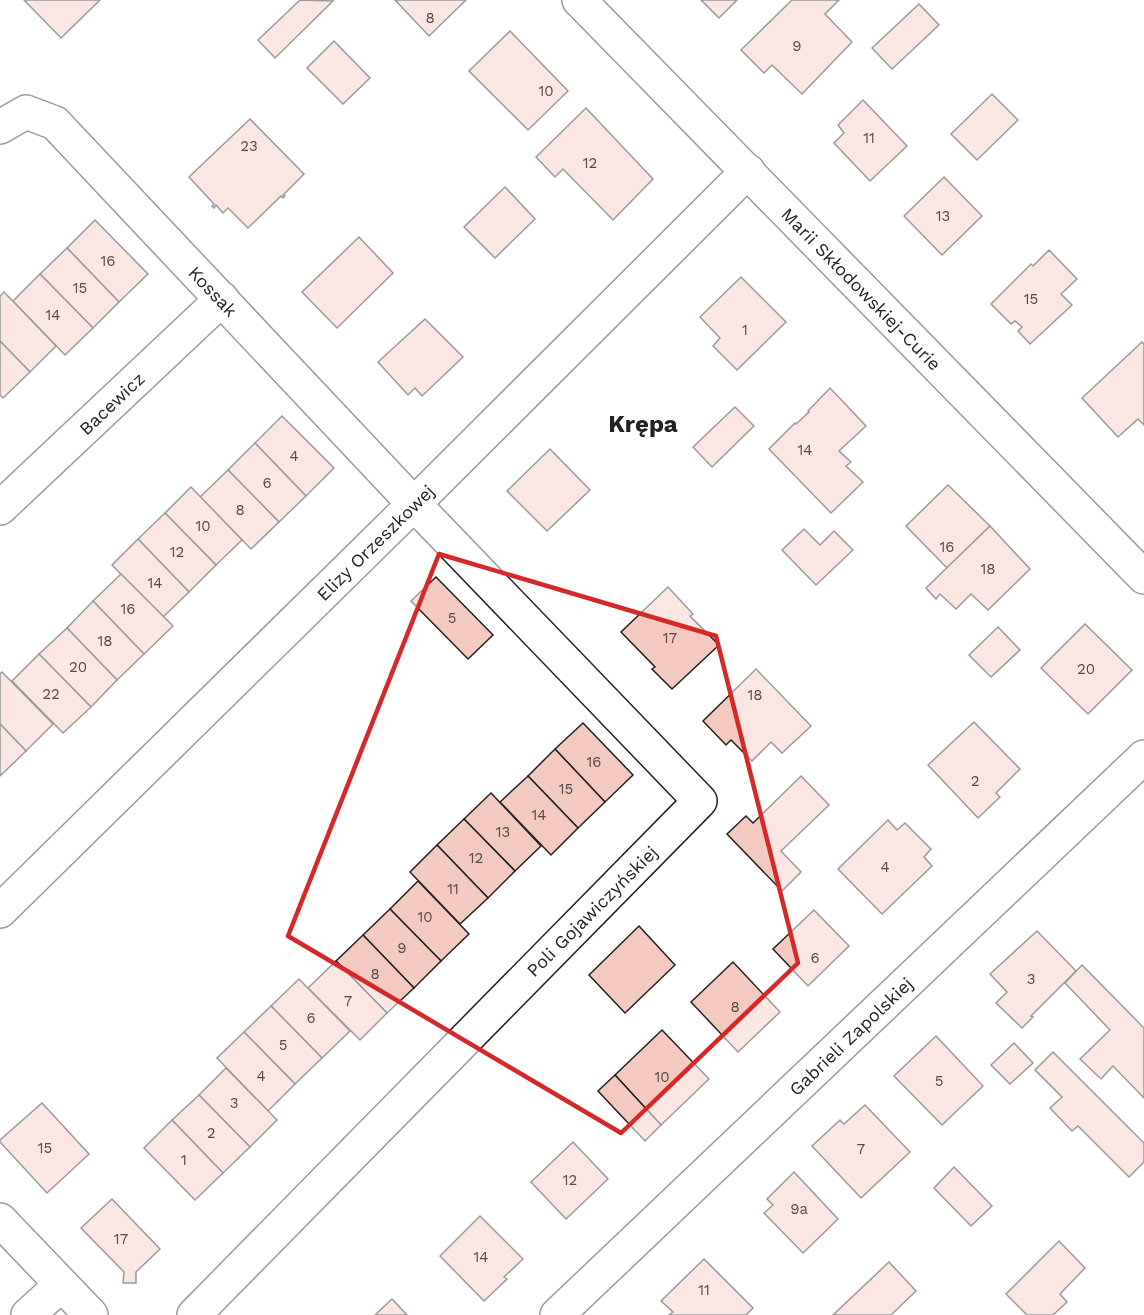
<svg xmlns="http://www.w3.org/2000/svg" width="1144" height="1315" font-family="'Work Sans',sans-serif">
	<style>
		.building { fill: #f3c9c0; stroke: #222; stroke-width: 1.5 }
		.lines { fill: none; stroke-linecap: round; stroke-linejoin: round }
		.minor-casing { stroke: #222; stroke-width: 36 }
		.minor { stroke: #fff; stroke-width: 33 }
		.marked { fill: none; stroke: #d62828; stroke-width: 4.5; stroke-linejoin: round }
		.labels { text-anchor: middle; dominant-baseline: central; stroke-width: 4.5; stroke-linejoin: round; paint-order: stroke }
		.number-label { font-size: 15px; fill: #564c4a }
		.street-label { font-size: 18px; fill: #222; stroke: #fff }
		.district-label { font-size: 24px; font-weight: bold; fill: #222; stroke: #fff }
	</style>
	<rect width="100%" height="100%" fill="#fff"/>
	<g class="building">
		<path d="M24,0H100L61,38Z"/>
		<path d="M300,0L333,1L275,58L258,40Z"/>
		<path d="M395,0H466L429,36Z"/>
		<path d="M701,0H737L719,18Z"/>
		<path d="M792,0H839L825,14L852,42L802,94L772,65L764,73L741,50Z"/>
		<path d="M919,4L939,25L892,69L872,48Z"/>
		<path d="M510,31L568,91L528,130L469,71Z"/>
		<path d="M334,41L370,78L343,104L307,68Z"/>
		<path d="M992,94L1018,120L977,160L951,134Z"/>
		<path d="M863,100L907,146L870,181L834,143L844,133L838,125Z"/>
		<path d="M586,108L653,179L613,220L563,169L555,177L536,157Z"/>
		<path d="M250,119L304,174L283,195L285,196L283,198L281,196L248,228L228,208L223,213L216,205L214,208L212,206L214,204L189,177Z"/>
		<path d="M944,177L982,216L942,255L904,216Z"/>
		<path d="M505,187L535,219L495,258L464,227Z"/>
		<path d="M95,220L148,274L119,302L67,248Z"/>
		<path d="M359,237L393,273L337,328L302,292Z"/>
		<path d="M67,248L119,302L93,328L40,274Z"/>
		<path d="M1049,250L1077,279L1061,294L1072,305L1030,344L1018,331L1022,327L1015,321L1011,324L991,304L1031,264L1033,266Z"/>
		<path d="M40,274L93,328L65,355L13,301Z"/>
		<path d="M741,277L786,322L737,370L713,346L720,338L700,317Z"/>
		<path d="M4,292L56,346L30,372L0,341V296Z"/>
		<path d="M425,319L463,357L422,396L415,388L408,395L378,362Z"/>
		<path d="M0,341L30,372L3,398L0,395Z"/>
		<path d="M1142,342L1144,344V425L1138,419L1118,437L1082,398Z"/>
		<path d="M830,388L866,426L839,451L851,462L846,466L863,482L831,513L769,449L795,423L796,424L809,412L808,411Z"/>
		<path d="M735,407L754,426L712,467L693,447Z"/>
		<path d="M282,416L334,468L306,496L255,443Z"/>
		<path d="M255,443L306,496L279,522L228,470Z"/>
		<path d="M550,449L590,490L547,531L507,491Z"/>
		<path d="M228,470L279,522L251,549L200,497Z"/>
		<path d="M948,485L990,526L947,568L906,526Z"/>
		<path d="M191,487L242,540L216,565L165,513Z"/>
		<path d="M165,513L216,565L189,592L138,539Z"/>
		<path d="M990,526L1030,569L988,610L971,594L956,609L940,594L936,599L926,588Z"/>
		<path d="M804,529L820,545L834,531L853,550L816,585L782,550Z"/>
		<path d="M138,539L189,592L163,617L112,565Z"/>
		<path d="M121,574L173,626L144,654L93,601Z"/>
		<path d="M436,577L493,635L468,659L411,601Z"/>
		<path d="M668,587L693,614L690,616L719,645L672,689L652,669L655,667L621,632Z"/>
		<path d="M93,601L144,654L117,680L67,628Z"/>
		<path d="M1085,624L1132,670L1088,714L1041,668Z"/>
		<path d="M998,627L1020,650L991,677L969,655Z"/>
		<path d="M67,628L117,680L91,707L39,654Z"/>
		<path d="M39,654L91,707L63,733L12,681Z"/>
		<path d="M756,669L811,726L782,753L771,742L752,761L731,740L726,745L703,721Z"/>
		<path d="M2,672L53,724L26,751L0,724V674Z"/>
		<path d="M974,722L1020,769L996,793L1000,797L978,818L928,765Z"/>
		<path d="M583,723L633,775L605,802L555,749Z"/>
		<path d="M0,724L26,751L0,776Z"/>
		<path d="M555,749L605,802L578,828L528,776Z"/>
		<path d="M528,776L578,828L551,855L500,802Z"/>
		<path d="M801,776L829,805L781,851L801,872L782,891L727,834L746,816L753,823Z"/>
		<path d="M491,793L541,846L515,871L464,819Z"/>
		<path d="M464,819L515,871L488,898L437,845Z"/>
		<path d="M888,820L897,830L905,823L931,849L924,857L932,866L882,914L838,869Z"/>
		<path d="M437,845L488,898L460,924L410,872Z"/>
		<path d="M418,881L469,934L441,961L390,909Z"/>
		<path d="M390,909L441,961L414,988L363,935Z"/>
		<path d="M814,910L849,946L808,986L773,949Z"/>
		<path d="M639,926L675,965L625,1013L589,975Z"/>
		<path d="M1037,931L1076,971L1031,1016L1033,1017L1022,1028L996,1003L1007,992L990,974Z"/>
		<path d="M363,935L414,988L387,1013L336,961Z"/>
		<path d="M336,961L387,1013L360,1040L308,988Z"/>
		<path d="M733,962L780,1012L738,1052L691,1002Z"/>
		<path d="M1082,965L1144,1028V1098L1113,1066L1101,1079L1080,1059L1110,1030L1065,983Z"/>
		<path d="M299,979L350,1031L322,1058L271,1006Z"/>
		<path d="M271,1006L322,1058L295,1084L244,1032Z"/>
		<path d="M662,1030L709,1079L661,1125L615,1075Z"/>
		<path d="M244,1032L295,1084L268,1111L217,1058Z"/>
		<path d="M936,1036L983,1086L942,1125L894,1076Z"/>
		<path d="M1014,1043L1033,1063L1010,1084L991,1065Z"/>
		<path d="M1053,1052L1144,1143V1162L1129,1177L1078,1126L1072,1131L1050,1108L1062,1097L1035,1070Z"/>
		<path d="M226,1068L277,1120L250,1147L199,1095Z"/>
		<path d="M615,1075L661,1125L645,1141L598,1091Z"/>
		<path d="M199,1095L250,1147L223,1173L172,1120Z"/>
		<path d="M42,1103L89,1154L47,1193L0,1142V1140Z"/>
		<path d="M865,1105L910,1152L861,1198L812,1146L840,1120L844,1124Z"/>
		<path d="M172,1120L223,1173L195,1200L144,1148Z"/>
		<path d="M573,1142L608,1179L566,1219L531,1182Z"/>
		<path d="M954,1167L992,1206L971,1226L934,1188Z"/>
		<path d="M794,1172L838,1219L803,1253L764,1213L773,1205L767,1199Z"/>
		<path d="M112,1199L160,1249L136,1272V1283H123L124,1272L81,1228Z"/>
		<path d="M480,1216L523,1259L504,1277L507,1279L484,1301L440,1256Z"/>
		<path d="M1059,1241L1085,1268L1060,1294L1067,1302L1053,1315H1027L1006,1294Z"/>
		<path d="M704,1259L753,1308L746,1315H669L673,1312L661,1301Z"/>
		<path d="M889,1262L916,1291L891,1315H833Z"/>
		<path d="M392,1299L407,1315H375Z"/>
	</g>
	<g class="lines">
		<defs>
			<g id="minor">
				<path id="s1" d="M579,0L1144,577"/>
				<path id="s2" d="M0,127L26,112L55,123L414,504L700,801L194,1315"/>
				<path id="s3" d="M0,508L222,299"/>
				<path id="s4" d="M0,911L414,504L748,171"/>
				<path d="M0,1220L91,1315"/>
				<path d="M28,1315L61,1285"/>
				<path id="s5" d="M557,1315L1144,757"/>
			</g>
		</defs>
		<use href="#minor" class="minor-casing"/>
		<use href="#minor" class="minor"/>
	</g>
	<path d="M0 0H1144V1315H0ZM439,554L716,636L798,963L621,1133L288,936Z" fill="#fff" fill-opacity=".55" fill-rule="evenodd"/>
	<path class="marked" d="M439,554L716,636L798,963L621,1133L288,936Z"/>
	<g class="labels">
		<g class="number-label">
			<text x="430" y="18">8</text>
			<text x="797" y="46">9</text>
			<text x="546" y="91">10</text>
			<text x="869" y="138">11</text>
			<text x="249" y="146">23</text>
			<text x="590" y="163">12</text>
			<text x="943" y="216">13</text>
			<text x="108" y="261">16</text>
			<text x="80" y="288">15</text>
			<text x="1031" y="299">15</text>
			<text x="53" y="315">14</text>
			<text x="745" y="330">1</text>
			<text x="805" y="450">14</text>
			<text x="294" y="456">4</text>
			<text x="267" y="483">6</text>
			<text x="240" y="510">8</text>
			<text x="203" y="526">10</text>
			<text x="947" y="547">16</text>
			<text x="177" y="552">12</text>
			<text x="988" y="569">18</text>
			<text x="155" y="583">14</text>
			<text x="128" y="609">16</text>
			<text x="452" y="618">5</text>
			<text x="670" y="638">17</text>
			<text x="105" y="641">18</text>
			<text x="78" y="667">20</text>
			<text x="1086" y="669">20</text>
			<text x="51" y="694">22</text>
			<text x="755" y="695">18</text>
			<text x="594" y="762">16</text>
			<text x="975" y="781">2</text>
			<text x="566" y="789">15</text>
			<text x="539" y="815">14</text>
			<text x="503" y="832">13</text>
			<text x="476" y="858">12</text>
			<text x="885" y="867">4</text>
			<text x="453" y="889">11</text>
			<text x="425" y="917">10</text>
			<text x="402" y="948">9</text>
			<text x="815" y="958">6</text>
			<text x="375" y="974">8</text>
			<text x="1031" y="979">3</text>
			<text x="348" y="1001">7</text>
			<text x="735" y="1007">8</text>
			<text x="311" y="1018">6</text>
			<text x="283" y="1045">5</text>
			<text x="261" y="1076">4</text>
			<text x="662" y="1077">10</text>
			<text x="939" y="1081">5</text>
			<text x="234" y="1103">3</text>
			<text x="211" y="1133">2</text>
			<text x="45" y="1148">15</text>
			<text x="861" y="1149">7</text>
			<text x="184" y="1160">1</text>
			<text x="570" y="1180">12</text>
			<text x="799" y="1209">9a</text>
			<text x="121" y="1239">17</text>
			<text x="481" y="1257">14</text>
			<text x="704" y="1290">11</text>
		</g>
		<g class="street-label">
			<text stroke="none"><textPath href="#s1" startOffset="404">Marii Skłodowskiej-Curie</textPath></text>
			<text stroke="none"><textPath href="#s2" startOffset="292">Kossak</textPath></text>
			<text stroke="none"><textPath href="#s3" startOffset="153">Bacewicz</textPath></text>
			<text stroke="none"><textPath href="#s4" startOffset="526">Elizy Orzeszkowej</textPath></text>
			<text transform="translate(592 911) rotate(-45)">Poli Gojawiczyńskiej</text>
			<text stroke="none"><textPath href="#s5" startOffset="405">Gabrieli Zapolskiej</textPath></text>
		</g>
		<g class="district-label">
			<text x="643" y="424">Krępa</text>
		</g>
	</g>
</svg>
